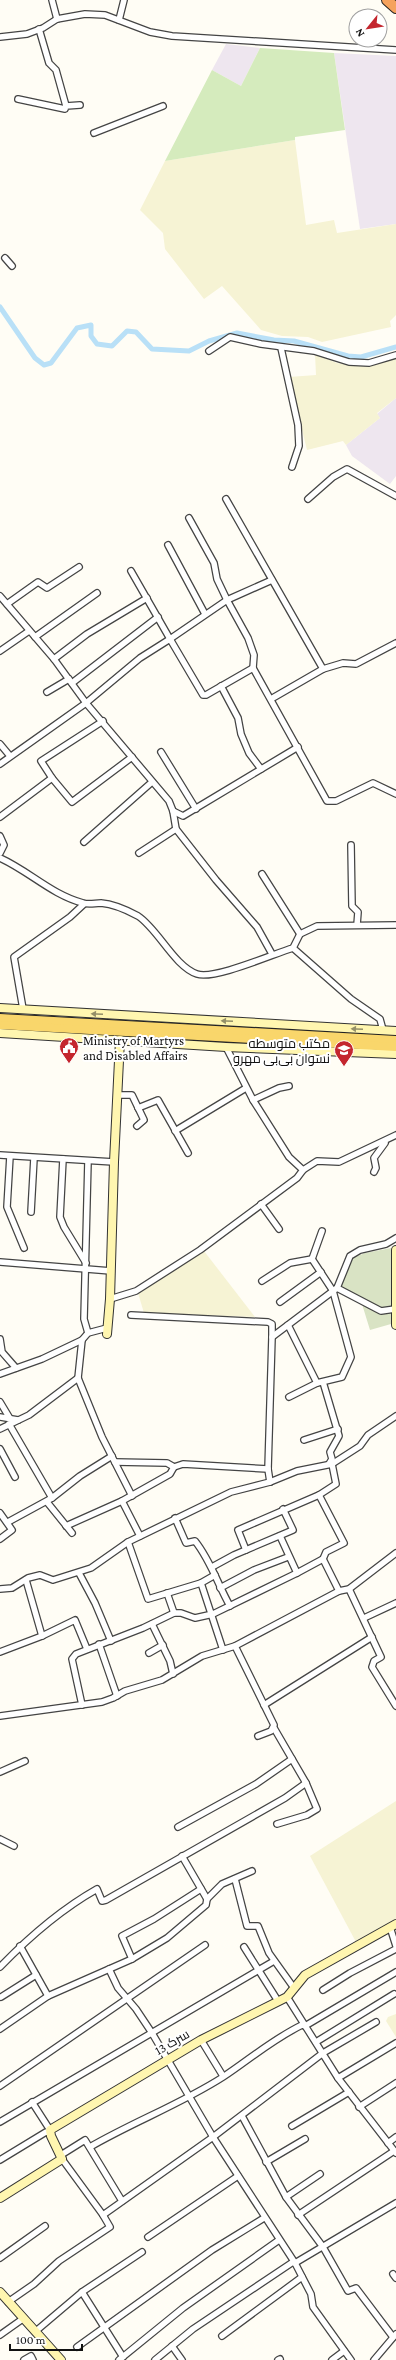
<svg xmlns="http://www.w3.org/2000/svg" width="396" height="2360" font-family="'Crimson Pro',Cairo,serif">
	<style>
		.industrial { fill: #eee6ef }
		.farmland { fill: #f6f3d4 }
		.green { fill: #d5ebbd }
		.cemetery { fill: #d9e3c4 }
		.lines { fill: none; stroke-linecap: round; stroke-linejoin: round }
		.canal { stroke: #b9e0f7; stroke-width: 5 }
		.street-casing { stroke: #444; stroke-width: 8 }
		.secondary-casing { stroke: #333; stroke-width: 10 }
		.primary-casing { stroke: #222; stroke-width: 10 }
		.highway-casing { stroke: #222; stroke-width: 12 }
		.street { stroke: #fff; stroke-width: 5.5 }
		.secondary { stroke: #fff6b0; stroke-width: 8 }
		.primary { stroke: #f9d66b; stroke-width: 8 }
		.highway { stroke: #f5a25d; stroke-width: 10 }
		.oneway { fill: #948f68 }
		.labels { text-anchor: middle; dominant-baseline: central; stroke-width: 4; stroke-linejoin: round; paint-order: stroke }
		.poi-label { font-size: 13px; fill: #111; stroke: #fff; text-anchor: start }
		.street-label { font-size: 13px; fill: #111; stroke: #fff }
	</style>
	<rect width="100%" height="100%" fill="#fffdf5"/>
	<g class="industrial">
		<path d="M226,44L260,48L241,86L212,70Z"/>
		<path d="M334,53L396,56V224L360,229Z"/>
		<path d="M396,398V476L390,484L352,456L346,445L380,418L377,414Z"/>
	</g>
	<g class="farmland">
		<path d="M295,140L306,225L334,220L337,233L396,224V315L390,321L391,327L322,342L308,337L282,336L261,330L222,286L204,299L165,249L163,233L140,210L165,161Z"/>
		<path d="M315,354L337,363L356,366L396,358V398L377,413L380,418L346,445L343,441L307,450L289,377L316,375Z"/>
		<path d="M204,1251L255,1317L144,1313L138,1293Z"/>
		<path d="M396,1801V1921L356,1942L310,1856Z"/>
		<path d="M396,2014V2037L386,2021L388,2017Z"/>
	</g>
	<path class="green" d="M260,48L334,53L345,130L295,137V140L165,161L212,70L241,86Z"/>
	<path class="cemetery" d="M391,1248V1324L370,1330L362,1304L337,1288L350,1259L365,1253Z"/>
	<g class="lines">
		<path class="canal" d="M0,307L35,358L44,365L51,363L77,328L91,325V336L97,344L112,346L127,331L136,332L152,349L189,351L209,341L237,333L274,340L294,341L348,356L361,357L396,347"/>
		<defs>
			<g id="street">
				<path d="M52,0L57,19"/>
				<path d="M119,20L124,0"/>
				<path d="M39,29L49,63L56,70L66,106"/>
				<path d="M0,37L27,34L43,28L57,19L85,14L105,15L150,32L172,36L396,50"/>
				<path d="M18,99L65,109L66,106L80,105"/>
				<path d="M94,133L163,106"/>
				<path d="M5,258L12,266"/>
				<path d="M281,348L298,425L299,446L292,467"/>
				<path d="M209,351L230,337L261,344L314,351L349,362L369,363L396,355"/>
				<path d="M226,499L323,669"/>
				<path d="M308,499L333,477L347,469L396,496"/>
				<path d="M189,518L214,563L217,579L227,600L248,638L254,655L253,668L327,801H336L373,783L396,794"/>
				<path d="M168,545L205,614"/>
				<path d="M131,571L170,639L227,600L272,580"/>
				<path d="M0,596L54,659L86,703L169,801L173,811L176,829L216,880L257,927L272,954"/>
				<path d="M7,604L38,582L47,588L79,567"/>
				<path d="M35,637L97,593"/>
				<path d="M0,651L29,631"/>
				<path d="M54,659L87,634L147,598"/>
				<path d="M72,683L158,617"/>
				<path d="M221,686L238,718L241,734L249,753L261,769"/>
				<path d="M47,692L69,679"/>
				<path d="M271,699L323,669L343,663L356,664L396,643"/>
				<path d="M103,721L41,761L52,778L72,802L132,757"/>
				<path d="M0,744L10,756"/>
				<path d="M161,752L196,809"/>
				<path d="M0,764L86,703L140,658L170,639L203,695H206L253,668"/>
				<path d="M173,811L183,816L298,747"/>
				<path d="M0,817L52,778"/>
				<path d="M0,836L4,845L0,853"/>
				<path d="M84,842L152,782"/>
				<path d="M351,845L352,906L358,912L357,925"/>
				<path d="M139,853L176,829"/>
				<path d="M0,858C29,871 52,895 83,903C89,905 95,903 101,903C114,904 127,910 138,916C158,929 174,966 197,974C214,980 273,954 293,948L300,934L317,926L396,925"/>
				<path d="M262,874L300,934"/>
				<path d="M293,948L351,999L380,1019L383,1030"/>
				<path d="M23,1009L14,957L70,917L84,904"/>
				<path d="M117,1095H132L144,1120L137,1126"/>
				<path d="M253,1100L279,1088L289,1086"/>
				<path d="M138,1108L158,1100L188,1153"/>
				<path d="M175,1131L246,1088"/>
				<path d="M0,1155L114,1162"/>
				<path d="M10,1156L7,1207L24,1248"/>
				<path d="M63,1159L60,1217L64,1227L86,1263"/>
				<path d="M88,1161L84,1319L88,1333"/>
				<path d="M303,1170L317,1161L339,1162L396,1135"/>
				<path d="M374,1172L376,1168L374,1158L385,1143"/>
				<path d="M261,1204L279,1229"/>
				<path d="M31,1212L34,1158"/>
				<path d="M312,1259L322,1231"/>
				<path d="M0,1262L111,1271"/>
				<path d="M262,1281L290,1263L312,1259"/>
				<path d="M337,1288L381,1311L395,1309"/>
				<path d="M110,1299L136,1291L200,1250L297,1178L303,1170L289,1157L253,1100L226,1047"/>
				<path d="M280,1302L321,1272"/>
				<path d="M131,1315L268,1322L272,1324V1337"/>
				<path d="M288,1325L317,1383"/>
				<path d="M107,1328L88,1333L82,1340L78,1378L102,1437L132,1496"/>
				<path d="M0,1339L2,1352L16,1368"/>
				<path d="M0,1374L42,1359L82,1340"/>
				<path d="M323,1382L339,1436L330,1452L332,1459L329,1464"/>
				<path d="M289,1397L317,1383L342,1377L351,1357L333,1291L312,1259"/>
				<path d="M0,1402L9,1417"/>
				<path d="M0,1417L18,1420"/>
				<path d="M9,1424L52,1498"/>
				<path d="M0,1429L29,1415L78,1378"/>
				<path d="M304,1440L338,1429"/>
				<path d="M0,1449L15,1477"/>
				<path d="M115,1462L167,1463L174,1467L170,1474L122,1501L140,1536"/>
				<path d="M174,1467L183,1464L268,1469"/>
				<path d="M270,1482L268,1469L272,1337L337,1288L350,1256L360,1250L386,1244L396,1238"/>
				<path d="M47,1502L72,1533"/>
				<path d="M0,1513L12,1530L0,1539"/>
				<path d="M175,1518L186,1543L195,1541C211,1561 218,1585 230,1606"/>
				<path d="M8,1522L52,1498L80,1476L112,1456"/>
				<path d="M66,1526L122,1501"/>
				<path d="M280,1536L297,1573"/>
				<path d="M128,1542L148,1599L201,1583"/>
				<path d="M246,1550L238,1530L319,1495L336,1484L332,1464"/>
				<path d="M323,1559L339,1591"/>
				<path d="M212,1567L234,1555L293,1530L283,1509"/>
				<path d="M79,1573L95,1603L111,1641"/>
				<path d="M215,1575L201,1583L223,1650"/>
				<path d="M26,1580L42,1636"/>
				<path d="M220,1588L254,1570L288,1557"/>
				<path d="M0,1589L12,1588L28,1578L40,1575L53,1580L91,1568L128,1542L231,1492L270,1482L297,1471L332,1464L360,1446L368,1435L396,1416"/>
				<path d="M349,1589L381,1657L374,1661L372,1667L396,1706"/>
				<path d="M167,1593L174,1613"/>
				<path d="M364,1618L396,1603"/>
				<path d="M152,1624L170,1661L173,1674"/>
				<path d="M99,1644L117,1696"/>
				<path d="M235,1646L274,1725L271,1731L258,1736"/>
				<path d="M0,1652L42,1636L75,1620L87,1649"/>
				<path d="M149,1653L163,1645"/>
				<path d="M82,1705L72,1659L76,1654L143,1628L174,1613H181L195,1618L213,1614L297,1573L323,1559L326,1552L344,1543L319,1495"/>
				<path d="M264,1705L372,1637"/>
				<path d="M0,1716L102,1702L113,1698L125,1691L162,1680L202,1656L235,1646L339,1591L349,1589L396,1553"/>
				<path d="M274,1728L306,1783L317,1809L307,1815L277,1824"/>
				<path d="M0,1772L25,1761"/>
				<path d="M178,1827L256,1784L292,1759"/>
				<path d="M0,1839L14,1846"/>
				<path d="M235,1879L247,1926H258L269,1953L294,1988"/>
				<path d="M207,1899L222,1884L252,1871"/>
				<path d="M390,1927L396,1946"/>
				<path d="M20,1946L48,1996"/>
				<path d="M244,1947L278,2001"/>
				<path d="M132,1959L122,1936L154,1919L201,1889"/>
				<path d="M0,1967C30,1936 60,1910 97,1889L102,1901L106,1900L285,1798L306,1783"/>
				<path d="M109,1969L118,1988L136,2009L152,2033L213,2137L295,2263L311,2294L313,2307L351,2360"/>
				<path d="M323,1990L350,1973L396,1949"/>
				<path d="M1,1997L36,1975"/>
				<path d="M287,1997L338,2078L396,2153"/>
				<path d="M0,2029L48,1996L132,1959L167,1938L206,1905L207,1899L182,1856"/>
				<path d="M201,2040L223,2076"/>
				<path d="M316,2042L394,1994"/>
				<path d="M338,2078L396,2043"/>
				<path d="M0,2086L205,1945"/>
				<path d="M32,2102L50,2130"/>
				<path d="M359,2107L396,2083"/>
				<path d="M242,2116L286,2197L323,2247L348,2291L356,2288L393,2337"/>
				<path d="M0,2122L274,1961"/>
				<path d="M292,2126L349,2092"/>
				<path d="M388,2143L396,2137"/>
				<path d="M90,2147C133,2122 181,2104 223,2077C250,2059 273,2039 302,2025L305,2026L396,1972"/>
				<path d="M61,2155L85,2140L122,2201"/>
				<path d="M62,2159L103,2215L213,2137L323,2053L376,2022"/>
				<path d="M0,2160L46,2132L50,2133"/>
				<path d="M266,2162L305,2139"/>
				<path d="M286,2197L320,2174"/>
				<path d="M298,2215L394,2151"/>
				<path d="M148,2237L238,2176"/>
				<path d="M0,2258L45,2226"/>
				<path d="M295,2263L396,2203"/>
				<path d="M393,2274L396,2278"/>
				<path d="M82,2292L123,2357"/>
				<path d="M8,2302L34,2284L59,2261L110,2227L103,2215"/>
				<path d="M36,2331L82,2292L142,2252"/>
				<path d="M0,2335L24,2318"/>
				<path d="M222,2336L302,2277"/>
				<path d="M172,2346L182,2360"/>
				<path d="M77,2347L212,2250L264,2218"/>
				<path d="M24,2360L31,2356L33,2360"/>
				<path d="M119,2360L183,2308L279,2240"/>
				<path d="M155,2360L193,2329L293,2262"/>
				<path d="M278,2360L280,2359"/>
				<path d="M332,2360L344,2351"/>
				<path d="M374,2360L396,2334"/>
			</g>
			<g id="secondary">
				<path d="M0,1008L396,1031"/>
				<path d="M0,1033L226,1047L396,1054"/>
				<path d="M396,1250V1325"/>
				<path d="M107,1334L110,1299L114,1162L120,1040"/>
				<path d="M0,2198L62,2159L51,2136L50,2130L201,2040L287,1997L305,1975L396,1924"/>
				<path d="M0,2292L61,2360"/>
			</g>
			<g id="primary">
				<path d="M0,1018L396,1040"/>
				<path d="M0,1025L396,1047"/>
			</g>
			<path id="highway" d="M387,0L396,8"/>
		</defs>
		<use href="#street" class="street-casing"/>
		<use href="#secondary" class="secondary-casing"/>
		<use href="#primary" class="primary-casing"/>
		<use href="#highway" class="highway-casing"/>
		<use href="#street" class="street"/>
		<use href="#secondary" class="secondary"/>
		<use href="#primary" class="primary"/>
		<use href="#highway" class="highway"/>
	</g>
	<defs><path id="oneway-solid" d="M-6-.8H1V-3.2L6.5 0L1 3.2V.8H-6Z"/></defs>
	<g class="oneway">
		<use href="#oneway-solid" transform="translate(97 1014) rotate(-177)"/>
		<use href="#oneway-solid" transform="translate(227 1021) rotate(-177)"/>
		<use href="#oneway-solid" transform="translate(357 1029) rotate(-177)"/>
	</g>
	<defs>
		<symbol id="civic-pin" viewBox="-11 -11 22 30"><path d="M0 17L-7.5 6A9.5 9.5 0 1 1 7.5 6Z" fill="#c4262e" stroke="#fff"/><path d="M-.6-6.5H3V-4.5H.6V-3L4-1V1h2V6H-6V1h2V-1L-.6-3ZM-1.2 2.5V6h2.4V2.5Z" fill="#fff"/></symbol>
		<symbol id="school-pin" viewBox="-11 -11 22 30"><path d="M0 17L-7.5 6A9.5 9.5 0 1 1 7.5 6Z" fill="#c4262e" stroke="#fff"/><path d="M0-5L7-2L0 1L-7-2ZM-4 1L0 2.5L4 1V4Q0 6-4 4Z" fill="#fff"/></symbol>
	</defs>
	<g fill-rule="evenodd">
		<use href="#civic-pin" x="58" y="1036" width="22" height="30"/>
		<use href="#school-pin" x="333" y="1039" width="22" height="30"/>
	</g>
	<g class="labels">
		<g class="poi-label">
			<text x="83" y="1040">Ministry of Martyrs<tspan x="83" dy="15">and Disabled Affairs</tspan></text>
			<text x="330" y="1043" text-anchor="end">مکتب متوسطه<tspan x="330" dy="15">نسوان بی‌بی مهرو</tspan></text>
		</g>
		<g class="street-label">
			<text transform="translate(172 2042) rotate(-30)">سرک 13</text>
		</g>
	</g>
	<g transform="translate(368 28) rotate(240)"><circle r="19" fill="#ffffff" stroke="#a0a0a0"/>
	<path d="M0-3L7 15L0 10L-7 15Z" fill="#c4262e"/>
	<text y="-6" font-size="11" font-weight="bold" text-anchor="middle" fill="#111111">N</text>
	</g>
	<path d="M10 2344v6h72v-6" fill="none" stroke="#111111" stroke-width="2"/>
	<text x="16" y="2344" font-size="12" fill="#111111" stroke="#ffffff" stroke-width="3" paint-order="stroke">100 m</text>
</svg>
